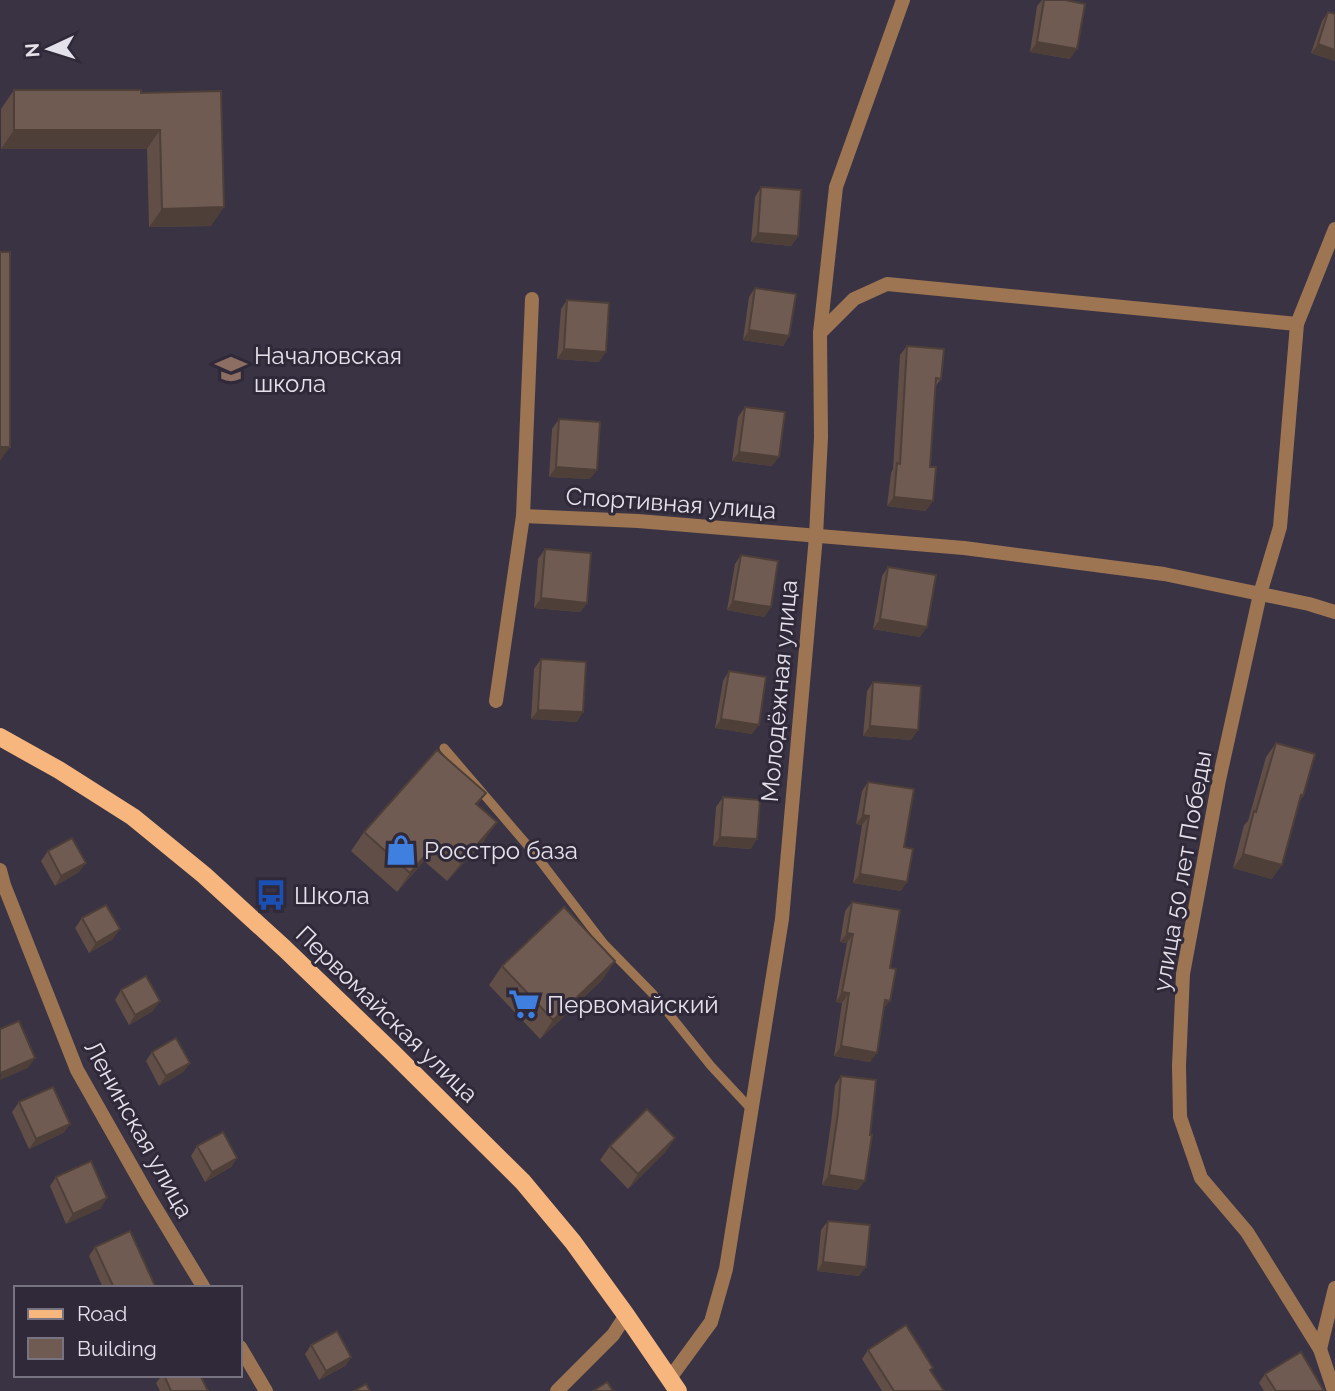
<svg xmlns="http://www.w3.org/2000/svg" width="1335" height="1391" font-family="Raleway,sans-serif">
	<style>
		.lines { fill: none; stroke-linecap: round; stroke-linejoin: round }
		.lane { stroke: #9d7553; stroke-width: 9 }
		.street { stroke: #9d7553; stroke-width: 14 }
		.primary { stroke: #f7b67d; stroke-width: 18 }
		.wall { fill: #604e47 }
		.shaded-wall { fill: #4e4039 }
		.building { fill: #705b52; stroke: #4e4039; stroke-width: 2 }
		.labels { text-anchor: middle; dominant-baseline: central; stroke-width: 6; stroke-linejoin: round; paint-order: stroke }
		.poi-label { font-size: 24px; fill: #e5e1eb; stroke: #2f2939; text-anchor: start }
		.street-label { font-size: 24px; fill: #e5e1eb; stroke: #2f2939 }
	</style>
	<rect width="100%" height="100%" fill="#393343"/>
	<g class="lines">
		<path class="lane" d="M444,748L535,854L604,944L653,994L711,1066L751,1109"/>
		<g class="street">
			<path d="M820,333L854,299L887,284L1297,324"/>
			<path d="M523,516L638,521L964,548L1164,574L1309,604L1335,612"/>
			<path d="M496,701L523,516L532,299"/>
			<path d="M0,870L4,885L77,1070L149,1197L204,1288"/>
			<path d="M240,1347L266,1391"/>
			<path d="M1320,1349L1335,1288"/>
			<path d="M670,1378L711,1322L726,1269L782,919L816,536L821,437L820,333L836,187L903,0"/>
			<path d="M557,1391L613,1335L626,1315"/>
			<path d="M1334,1391L1320,1349L1247,1232L1201,1178L1180,1117L1179,1066L1183,974L1219,780L1260,594L1280,527L1297,324L1335,229"/>
		</g>
		<path class="primary" d="M0,737L59,770L133,817L204,875L284,948L391,1051L523,1182L573,1242L626,1315L678,1391"/>
	</g>
	<g class="wall">
		<path d="M1042,0H1065L1070,59L1030,52L1037,6Z"/>
		<path d="M1328,12L1335,14V61L1311,53L1322,21Z"/>
		<path d="M14,90L141,93L211,226L149,227L147,149H1V109Z"/>
		<path d="M761,187L798,236L791,246L751,242L755,197Z"/>
		<path d="M755,288L789,336L783,346L743,340L749,297Z"/>
		<path d="M567,300L599,362L557,359L561,309Z"/>
		<path d="M907,346L941,379L936,386L926,511L887,506L891,473L893,469L900,355Z"/>
		<path d="M745,407L772,466L732,461L738,417Z"/>
		<path d="M559,419L590,479L549,477L552,429Z"/>
		<path d="M545,549L587,603L580,612L534,608L538,559Z"/>
		<path d="M741,555L771,607L764,617L727,610L735,564Z"/>
		<path d="M888,567L920,637L873,629L882,576Z"/>
		<path d="M541,659L577,722L531,719L534,669Z"/>
		<path d="M729,671L752,734L715,728L723,681Z"/>
		<path d="M873,682L911,740L863,736L867,691Z"/>
		<path d="M1276,743L1303,796L1299,802L1272,879L1233,868L1244,825L1248,821L1266,757Z"/>
		<path d="M868,782L901,891L853,883L862,825L856,824L862,791Z"/>
		<path d="M486,793L477,805L484,841L447,881L424,861L397,892L351,851L364,832Z"/>
		<path d="M723,797L751,849L713,846L716,807Z"/>
		<path d="M48,851L79,872L55,886L41,861Z"/>
		<path d="M852,902L884,1010L870,1062L834,1056L842,1003L836,1002L847,943L840,942L845,911Z"/>
		<path d="M82,918L113,939L89,953L75,928Z"/>
		<path d="M615,961L602,980L540,1039L489,985L502,966Z"/>
		<path d="M121,990L153,1011L129,1025L115,1000Z"/>
		<path d="M152,1052L190,1063L183,1072L159,1086L146,1061Z"/>
		<path d="M841,1076L858,1190L822,1185L831,1123L835,1085Z"/>
		<path d="M19,1102L70,1124L63,1133L29,1149L12,1112Z"/>
		<path d="M675,1138L665,1152L628,1189L600,1160L610,1146Z"/>
		<path d="M197,1146L237,1158L231,1167L205,1182L191,1156Z"/>
		<path d="M56,1177L101,1208L66,1224L50,1186Z"/>
		<path d="M828,1221L859,1276L817,1271L821,1230Z"/>
		<path d="M95,1247L156,1288H103L89,1256Z"/>
		<path d="M311,1345L351,1357L345,1366L319,1380L305,1354Z"/>
		<path d="M868,1350L931,1371L944,1391H882L862,1359Z"/>
		<path d="M1265,1374L1324,1391H1264L1259,1383Z"/>
		<path d="M162,1375H200L208,1391H160L156,1383Z"/>
	</g>
	<g class="shaded-wall">
		<path d="M1037,42L1077,49L1070,59L1030,52Z"/>
		<path d="M1318,44L1335,50V61L1311,53Z"/>
		<path d="M14,130H160L147,149H1Z"/>
		<path d="M224,207L211,226L149,227L162,209Z"/>
		<path d="M758,233L798,236L791,246L751,242Z"/>
		<path d="M749,330L789,336L783,346L743,340Z"/>
		<path d="M564,349L606,352L599,362L557,359Z"/>
		<path d="M0,447H10L0,461Z"/>
		<path d="M739,452L779,457L772,466L732,461Z"/>
		<path d="M556,467L597,470L590,479L549,477Z"/>
		<path d="M894,497L933,501L926,511L887,506Z"/>
		<path d="M541,598L587,603L580,612L534,608Z"/>
		<path d="M733,601L771,607L764,617L727,610Z"/>
		<path d="M880,619L927,627L920,637L873,629Z"/>
		<path d="M538,710L583,712L577,722L531,719Z"/>
		<path d="M721,719L759,725L752,734L715,728Z"/>
		<path d="M870,726L918,730L911,740L863,736Z"/>
		<path d="M863,815L869,816L862,825L856,824Z"/>
		<path d="M497,822L484,841L447,881L461,863Z"/>
		<path d="M720,837L757,839L751,849L713,846Z"/>
		<path d="M437,842L424,861L397,892L410,873Z"/>
		<path d="M1243,854L1282,865L1272,879L1233,868Z"/>
		<path d="M86,863L79,872L55,886L61,876Z"/>
		<path d="M860,874L907,882L901,891L853,883Z"/>
		<path d="M120,929L113,939L89,953L96,943Z"/>
		<path d="M847,933L853,934L847,943L840,942Z"/>
		<path d="M615,961L602,980L540,1039L553,1020Z"/>
		<path d="M842,992L849,993L842,1003L836,1002Z"/>
		<path d="M885,1000L890,1001L883,1010Z"/>
		<path d="M160,1001L153,1011L129,1025L135,1015Z"/>
		<path d="M841,1046L877,1053L870,1062L834,1056Z"/>
		<path d="M35,1058L28,1068L0,1080L1,1073Z"/>
		<path d="M190,1063L183,1072L159,1086L166,1076Z"/>
		<path d="M70,1124L63,1133L29,1149L36,1139Z"/>
		<path d="M675,1138L665,1152L628,1189L638,1174Z"/>
		<path d="M237,1158L231,1167L205,1182L212,1172Z"/>
		<path d="M829,1175L865,1181L858,1190L822,1185Z"/>
		<path d="M107,1198L101,1208L66,1224L73,1214Z"/>
		<path d="M823,1262L866,1267L859,1276L817,1271Z"/>
		<path d="M351,1357L345,1366L319,1380L326,1371Z"/>
	</g>
	<g class="building">
		<path d="M1044,0H1065L1085,4L1077,49L1037,42Z"/>
		<path d="M1328,12L1335,14V50L1318,44Z"/>
		<path d="M14,90H141V93L221,91L224,207L162,209L160,130H14Z"/>
		<path d="M761,187L801,190L798,236L758,233Z"/>
		<rect x="0" y="252" width="10" height="195"/>
		<path d="M755,288L796,294L789,336L749,330Z"/>
		<path d="M567,300L609,303L606,352L564,349Z"/>
		<path d="M907,346L944,349L941,379L936,378L930,467H936L933,501L894,497L897,463L900,464Z"/>
		<path d="M745,407L785,412L779,457L739,452Z"/>
		<path d="M559,419L600,422L597,470L556,467Z"/>
		<path d="M545,549L591,553L587,603L541,598Z"/>
		<path d="M741,555L778,561L771,607L733,601Z"/>
		<path d="M888,567L936,575L927,627L880,619Z"/>
		<path d="M541,659L586,662L583,712L538,710Z"/>
		<path d="M729,671L766,677L759,725L721,719Z"/>
		<path d="M873,682L921,686L918,730L870,726Z"/>
		<path d="M1276,743L1315,754L1303,796L1301,795L1282,865L1243,854L1254,811L1256,812Z"/>
		<path d="M437,750L486,793L476,804L497,822L461,863L437,842L410,873L364,832Z"/>
		<path d="M868,782L914,789L904,847L913,849L907,882L860,874L869,816L863,815Z"/>
		<path d="M723,797L760,800L757,839L720,837Z"/>
		<path d="M72,838L86,863L61,876L48,851Z"/>
		<path d="M852,902L900,910L890,968L896,969L890,1001L885,1000L877,1053L841,1046L849,993L842,992L853,934L847,933Z"/>
		<path d="M106,905L120,929L96,943L82,918Z"/>
		<path d="M564,907L615,961L553,1020L502,966Z"/>
		<path d="M146,976L160,1001L135,1015L121,990Z"/>
		<path d="M19,1021L35,1058L1,1073L0,1071V1029Z"/>
		<path d="M176,1038L190,1063L166,1076L152,1052Z"/>
		<path d="M841,1076L876,1080L870,1135H872L865,1181L829,1175L838,1113Z"/>
		<path d="M53,1087L70,1124L36,1139L19,1102Z"/>
		<path d="M647,1109L675,1138L638,1174L610,1146Z"/>
		<path d="M223,1132L237,1158L212,1172L197,1146Z"/>
		<path d="M91,1161L107,1198L73,1214L56,1177Z"/>
		<path d="M828,1221L870,1225L866,1267L823,1262Z"/>
		<path d="M130,1231L156,1288H114L95,1247Z"/>
		<path d="M906,1325L933,1368L930,1370L944,1391H894L868,1350Z"/>
		<path d="M337,1331L351,1357L326,1371L311,1345Z"/>
		<path d="M1301,1352L1324,1391H1276L1265,1374Z"/>
		<path d="M164,1375H200L208,1391H171Z"/>
		<path d="M607,1382L613,1391H593Z"/>
		<path d="M366,1384L370,1391H354Z"/>
	</g>
	<defs>
		<symbol id="school-bare" viewBox="-9 -9 18 18"><path d="M0-5L7-2L0 1L-7-2ZM-4 1L0 2.5L4 1V4Q0 6-4 4Z" fill="#8d6e63" stroke="#2f2939" stroke-width="2.5" paint-order="stroke"/></symbol>
		<symbol id="shop-bare" viewBox="-9 -9 18 18"><path d="M-5-2.5h2.3a2.7 3.5 0 0 1 5.4 0H5L5.5 6h-11ZM-1.5-2.5h3a1.5 2.3 0 0 0-3 0Z" fill="#3f7fe0" stroke="#2f2939" stroke-width="2.5" paint-order="stroke"/></symbol>
		<symbol id="bus-bare" viewBox="-9 -9 18 18"><path d="M-5-6H5V4H4V6H2V4H-2V6H-4V4H-5ZM-3.5-4V0h7V-4ZM-3.5 1.2v1.5H-2V1.2ZM2 1.2v1.5H3.5V1.2Z" fill="#1a4fb4" stroke="#2f2939" stroke-width="2.5" paint-order="stroke"/></symbol>
		<symbol id="supermarket-bare" viewBox="-9 -9 18 18"><path d="M-6-5.5h2.5l.6 2H6L4.5 2H-2.5L-4.4-4H-6ZM-1.5 3.2a1.3 1.3 0 1 0 .1 0ZM3 3.2a1.3 1.3 0 1 0 .1 0Z" fill="#3f7fe0" stroke="#2f2939" stroke-width="2.5" paint-order="stroke"/></symbol>
	</defs>
	<g fill-rule="evenodd">
		<use href="#school-bare" x="209" y="347" width="44" height="44"/>
		<use href="#shop-bare" x="379" y="828" width="44" height="44"/>
		<use href="#bus-bare" x="249" y="873" width="44" height="44"/>
		<use href="#supermarket-bare" x="502" y="982" width="44" height="44"/>
	</g>
	<g class="labels">
		<g class="poi-label">
			<text x="254" y="355">Началовская<tspan x="254" dy="28">школа</tspan></text>
			<text x="424" y="850">Росстро база</text>
			<text x="294" y="895">Школа</text>
			<text x="547" y="1004">Первомайский</text>
		</g>
		<g class="street-label">
			<text transform="translate(671 503) rotate(4)">Спортивная улица</text>
			<text transform="translate(779 691) rotate(-85)">Молодёжная улица</text>
			<text transform="translate(1182 871) rotate(-80)">улица 50 лет Победы</text>
			<text transform="translate(387 1014) rotate(44)">Первомайская улица</text>
			<text transform="translate(139 1129) rotate(61)">Ленинская улица</text>
		</g>
	</g>
	<rect x="14" y="1286" width="228" height="91" fill="#2f2939" stroke="#787380" stroke-width="2"/>
	<rect x="28" y="1309" width="35" height="10" fill="#f7b67d" stroke="#787380" stroke-width="2"/>
	<text x="77" y="1321" font-size="21" fill="#e5e1eb">Road</text>
	<rect x="28" y="1338" width="35" height="21" fill="#705b52" stroke="#787380" stroke-width="2"/>
	<text x="77" y="1356" font-size="21" fill="#e5e1eb">Building</text>
	<g transform="translate(49 49) rotate(266)" stroke="#2f2939" stroke-width="5" paint-order="stroke">
	<path d="M0-5L12 26L0 18L-12 26Z" fill="#e5e1eb"/>
	<text y="-10" font-size="19" font-weight="bold" text-anchor="middle" fill="#e5e1eb">N</text>
	</g>
</svg>
